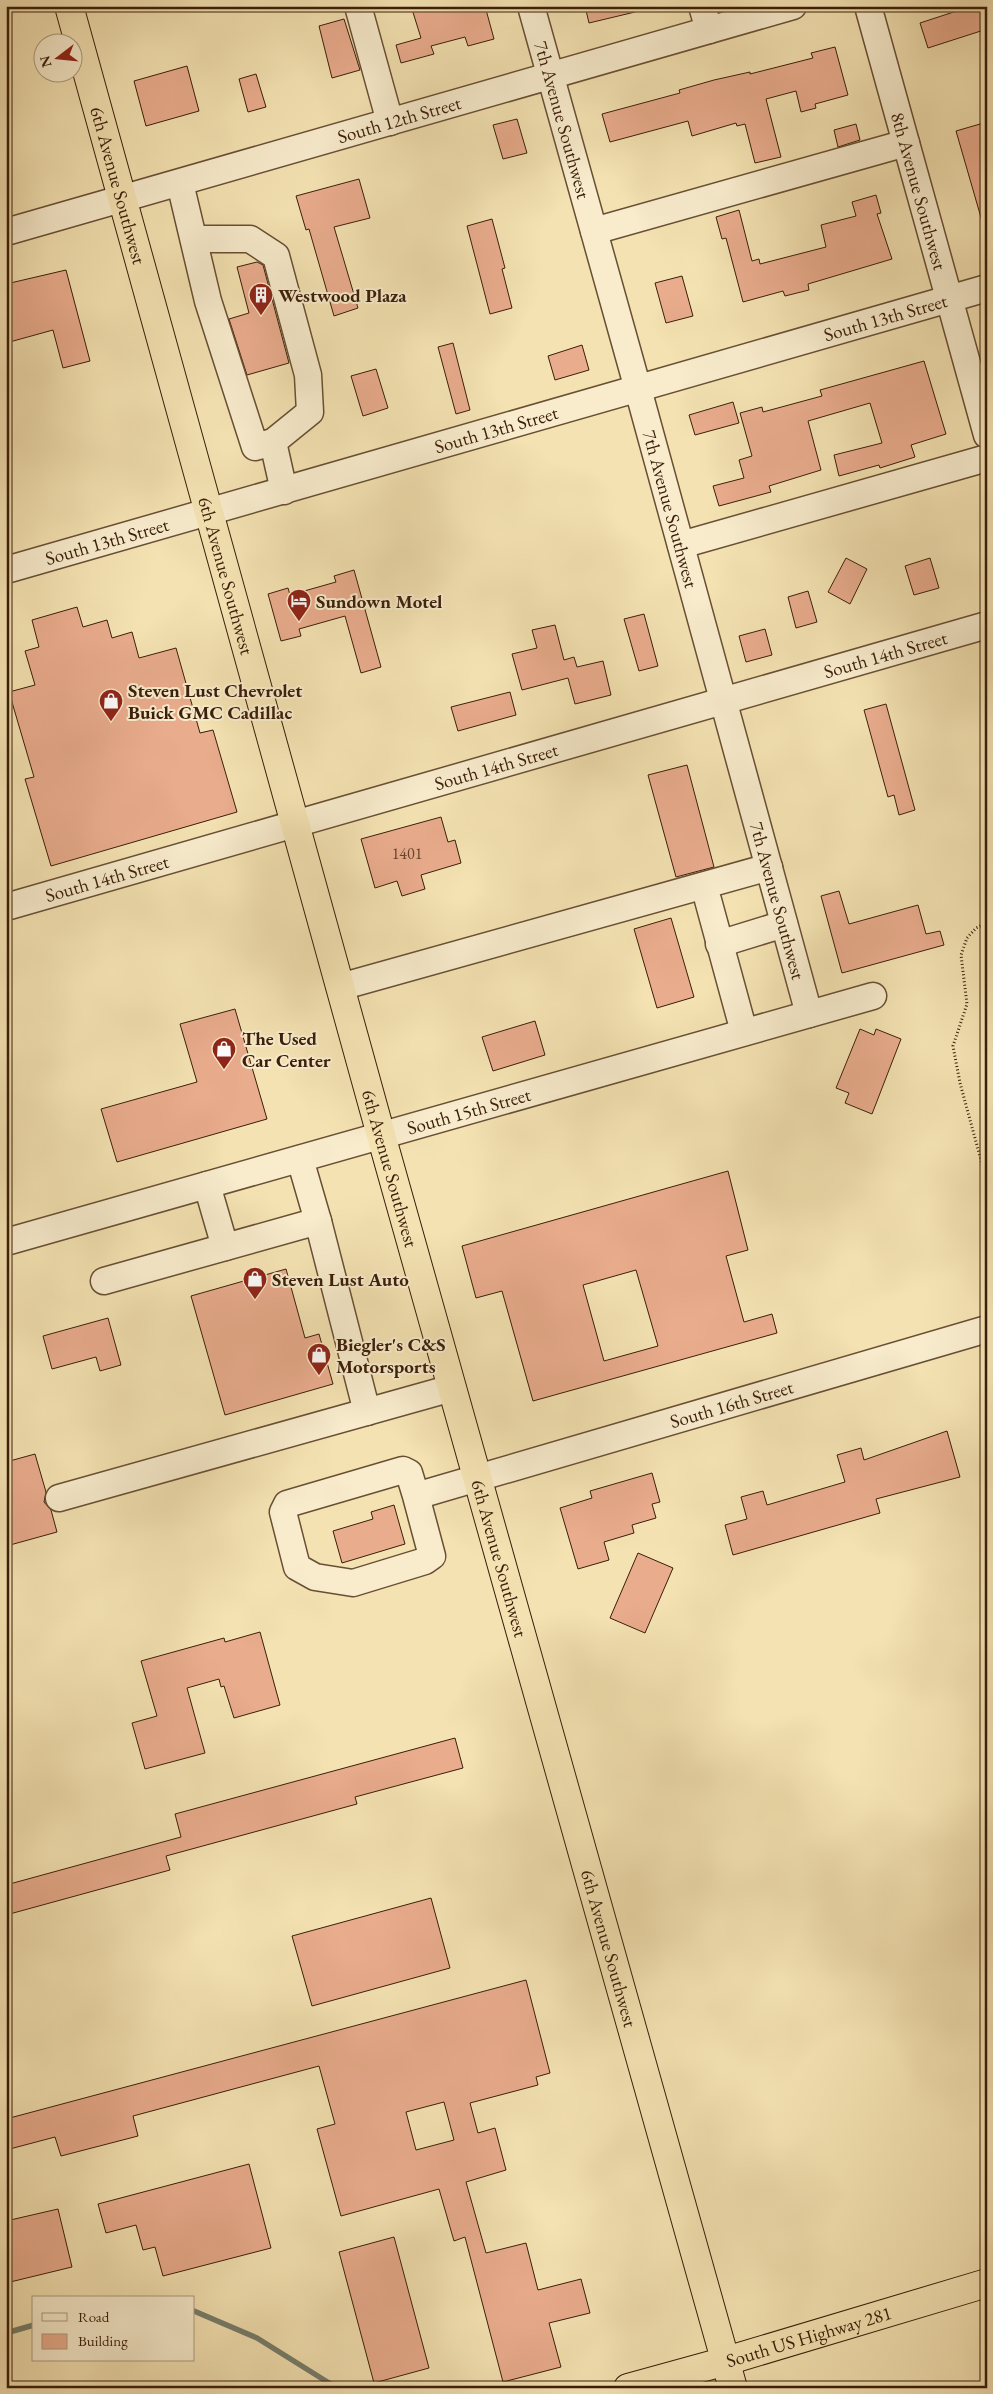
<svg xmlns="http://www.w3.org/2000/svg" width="993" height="2394" font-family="'EB Garamond',serif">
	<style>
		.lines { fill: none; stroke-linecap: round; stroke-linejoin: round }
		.stream { stroke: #757d6c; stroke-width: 5.5 }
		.building { fill: #e9ac8d; stroke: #3a1e0a; fill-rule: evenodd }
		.minor-casing { stroke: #684f34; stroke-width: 29 }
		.highway-casing { stroke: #3a1e0a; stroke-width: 30 }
		.path { stroke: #3a1e0a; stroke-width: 3; stroke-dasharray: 1 2.5; stroke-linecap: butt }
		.minor { stroke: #f8eccd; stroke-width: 26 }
		.highway { stroke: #f4e2b2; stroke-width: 28 }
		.labels { text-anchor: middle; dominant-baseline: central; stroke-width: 4; stroke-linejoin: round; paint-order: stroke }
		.number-label { font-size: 16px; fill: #66422b }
		.street-label { font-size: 19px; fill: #3a1e0a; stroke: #f8eccd }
		.poi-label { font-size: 19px; font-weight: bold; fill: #3a1e0a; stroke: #f8eccd; text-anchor: start }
	</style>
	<rect width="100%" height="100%" fill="#f4e2b2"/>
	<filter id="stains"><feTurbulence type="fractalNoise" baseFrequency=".004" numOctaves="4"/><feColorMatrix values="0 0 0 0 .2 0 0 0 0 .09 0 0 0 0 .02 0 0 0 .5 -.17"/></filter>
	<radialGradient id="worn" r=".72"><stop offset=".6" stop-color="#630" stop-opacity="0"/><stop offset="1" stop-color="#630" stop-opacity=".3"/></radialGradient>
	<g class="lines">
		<g class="stream">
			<path d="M194,2311L257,2338L337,2388"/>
			<path d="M6,2333L34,2325"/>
		</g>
	</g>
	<g class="building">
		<path d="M411,6H485L494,39L468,46L465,37L431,46L434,54L401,63L396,45L421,38Z"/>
		<path d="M585,6H634L635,12L589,23Z"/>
		<path d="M972,6H987V29L928,48L920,23Z"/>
		<path d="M344,19L360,70L332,78L319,26Z"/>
		<path d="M835,47L848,95L815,104L816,108L801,112L796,91L766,99L781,157L755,163L745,124L737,126L736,123L692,136L688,121L610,142L602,114L680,93L679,90L714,80L750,72V74L813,58L811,53Z"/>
		<path d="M187,66L199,111L146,126L134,81Z"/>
		<path d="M256,74L266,107L248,112L239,79Z"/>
		<path d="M517,119L527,153L503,159L493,125Z"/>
		<path d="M987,122V220L982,221L956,131Z"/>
		<path d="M856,124L860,140L838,147L834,130Z"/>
		<path d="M359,179L370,218L334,227L358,308L334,316L309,229L306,230L296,196Z"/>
		<path d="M876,195L881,213L877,214L892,259L808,284L809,290L785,296L783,291L743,302L726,238L722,239L716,217L739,210L752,261L759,259L760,264L826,247L821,225L856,216L852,202Z"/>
		<path d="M492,219L505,268L502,269L512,308L490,314L467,226Z"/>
		<path d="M257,262L263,265L289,363L247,375L229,319L249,313L237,267Z"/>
		<path d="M66,270L90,361L63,368L53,330L6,343V284Z"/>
		<path d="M682,276L693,316L666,323L655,283Z"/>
		<path d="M453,343L470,410L456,414L438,347Z"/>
		<path d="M582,345L589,370L555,380L548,356Z"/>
		<path d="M924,361L946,434L911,445L915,457L880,468L879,465L839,476L834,455L882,443L870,403L808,421L821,470L769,486L771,492L719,506L713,486L744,478L739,460L752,456L740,413L762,407L763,412L822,396L820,390Z"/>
		<path d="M376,369L388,408L363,416L351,376Z"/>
		<path d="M733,402L739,423L695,435L689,415Z"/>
		<path d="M846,558L867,569L850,604L828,592Z"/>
		<path d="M930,558L939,588L914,595L905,566Z"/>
		<path d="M354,570L381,667L361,673L345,616L299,629L301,636L281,641L268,594L288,588L290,595L336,582L334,576Z"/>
		<path d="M808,591L817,622L796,628L788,597Z"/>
		<path d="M77,607L83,627L107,620L112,638L132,632L139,658L176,648L200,733L213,730L237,812L51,866L25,779L34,777L9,692L35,685L25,651L39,647L32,620Z"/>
		<path d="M644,614L658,666L639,671L624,619Z"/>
		<path d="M555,625L564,660L574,657L577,667L603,661L611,695L575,704L568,678L522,690L512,654L537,648L532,630Z"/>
		<path d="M765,629L772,655L746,662L739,636Z"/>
		<path d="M510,692L516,715L458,731L451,707Z"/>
		<path d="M886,704L915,810L899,815L894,795L888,797L864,710Z"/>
		<path d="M687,765L714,867L676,877L648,775Z"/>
		<path d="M441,817L448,842L455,840L461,863L421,875L425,889L402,896L397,881L375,888L361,839Z"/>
		<path d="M839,891L849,924L918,905L926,934L940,931L944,945L842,973L821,896Z"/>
		<path d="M671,918L694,997L657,1008L634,929Z"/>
		<path d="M235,1009L267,1119L117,1162L101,1109L197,1082L180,1024Z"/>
		<path d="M535,1021L545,1055L493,1071L482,1037Z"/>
		<path d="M860,1029L874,1035L876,1029L901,1039L872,1114L845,1103L849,1093L836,1088Z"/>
		<path d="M728,1171L748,1250L726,1256L744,1322L772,1314L777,1333L533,1401L502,1291L476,1298L462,1246ZM636,1270L658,1346L604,1361L583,1285Z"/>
		<path d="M286,1269L305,1338L319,1334L333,1384L225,1415L191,1296Z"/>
		<path d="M108,1318L121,1365L100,1371L96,1357L52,1369L43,1336Z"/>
		<path d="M947,1431L960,1477L876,1499L880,1513L733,1555L725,1525L747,1519L741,1497L763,1491L767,1505L845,1482L837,1455L861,1448L864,1460Z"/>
		<path d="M35,1454L46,1492L44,1502L51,1510L57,1532L10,1545L6,1533V1462Z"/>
		<path d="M652,1473L660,1502L652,1504L656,1518L632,1525L634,1533L604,1542L609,1560L578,1569L560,1508L592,1498L590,1491Z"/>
		<path d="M394,1505L405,1544L342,1563L333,1531L373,1519L371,1512Z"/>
		<path d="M638,1553L673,1568L645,1633L610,1618Z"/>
		<path d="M260,1632L280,1705L234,1718L224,1686L221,1687L219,1679L187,1688L205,1753L145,1769L132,1723L157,1716L141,1661L224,1638L225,1642Z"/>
		<path d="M455,1738L463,1768L355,1797L357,1804L166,1856L170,1870L6,1915V1885L181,1837L175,1814Z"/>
		<path d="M431,1898L450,1968L312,2006L292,1936Z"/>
		<path d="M526,1980L550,2073L536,2077L538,2085L470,2103L478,2133L495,2128L506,2170L466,2182L486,2253L526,2243L538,2290L581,2279L590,2313L549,2323L561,2367L503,2382L465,2237L454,2241L439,2189L341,2216L317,2129L335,2124L319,2066L133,2116L138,2136L61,2156L55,2137L6,2150V2119ZM444,2102L454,2140L416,2150L406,2112Z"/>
		<path d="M249,2164L271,2248L163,2276L155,2247L143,2250L136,2225L106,2233L98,2204Z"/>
		<path d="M58,2209L72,2267L6,2283V2221Z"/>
		<path d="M394,2237L429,2368L374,2383L339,2252Z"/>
	</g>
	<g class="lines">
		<defs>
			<g id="minor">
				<path d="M358,6L390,122"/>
				<path id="s1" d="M531,6L638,389L809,1014"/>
				<path d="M702,6L709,30"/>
				<path id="s2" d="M868,6L987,435"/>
				<path d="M180,183L208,301L255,447L273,442L284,491"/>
				<path d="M594,231L906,143"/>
				<path id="s3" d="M6,232L793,6"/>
				<path d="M194,239H250L276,256L308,375L310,412L273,442"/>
				<path d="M681,545L987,458"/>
				<path id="s4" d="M6,570L987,288"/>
				<path d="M708,900L744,1032"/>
				<path id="s5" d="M6,907L987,625"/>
				<path d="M719,944L784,924"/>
				<path d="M340,987L769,867"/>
				<path d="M300,1159L318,1221"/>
				<path d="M207,1185L225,1247"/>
				<path id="s6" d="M6,1242L873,996"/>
				<path d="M104,1281L318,1221L367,1412"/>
				<path id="s7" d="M416,1496L432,1556L425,1561L353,1583L315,1577L297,1567L283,1512L287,1504L403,1470L409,1473L416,1496L987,1329"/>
				<path d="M59,1498L452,1388"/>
			</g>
			<g id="highway">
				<path id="s8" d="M69,6L381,1135L733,2388"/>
				<path id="s9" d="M628,2388L726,2361L987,2283"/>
			</g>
		</defs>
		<use href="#minor" class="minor-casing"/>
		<use href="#highway" class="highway-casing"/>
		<path class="path" d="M987,923L976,928L967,938L961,955L967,1004L953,1046L960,1083L987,1182"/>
		<use href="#minor" class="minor"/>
		<use href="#highway" class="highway"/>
	</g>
	<defs>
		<symbol id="building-pin" viewBox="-11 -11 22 30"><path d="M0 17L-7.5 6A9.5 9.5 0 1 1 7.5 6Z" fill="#8f2418" stroke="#f8eccd"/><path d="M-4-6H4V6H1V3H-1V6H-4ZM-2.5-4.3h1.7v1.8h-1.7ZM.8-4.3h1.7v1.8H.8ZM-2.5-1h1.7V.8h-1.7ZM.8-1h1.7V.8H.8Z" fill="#fff"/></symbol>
		<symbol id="hotel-pin" viewBox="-11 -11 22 30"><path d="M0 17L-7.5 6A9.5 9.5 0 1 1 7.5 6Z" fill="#8f2418" stroke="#f8eccd"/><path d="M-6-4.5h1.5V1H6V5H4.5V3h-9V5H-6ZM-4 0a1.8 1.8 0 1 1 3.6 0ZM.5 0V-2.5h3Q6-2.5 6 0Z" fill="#fff"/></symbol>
		<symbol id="shop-pin" viewBox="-11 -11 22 30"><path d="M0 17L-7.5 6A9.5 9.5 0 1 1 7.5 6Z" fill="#8f2418" stroke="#f8eccd"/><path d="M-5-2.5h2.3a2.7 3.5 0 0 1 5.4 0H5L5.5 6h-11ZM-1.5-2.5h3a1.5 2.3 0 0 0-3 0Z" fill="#fff"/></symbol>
	</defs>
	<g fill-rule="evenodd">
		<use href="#building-pin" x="247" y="281" width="28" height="38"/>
		<use href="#hotel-pin" x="285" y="587" width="28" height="38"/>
		<use href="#shop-pin" x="97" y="687" width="28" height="38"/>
		<use href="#shop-pin" x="210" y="1035" width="28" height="38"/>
		<use href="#shop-pin" x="241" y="1265" width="28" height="38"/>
		<use href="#shop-pin" x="305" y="1341" width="28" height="38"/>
	</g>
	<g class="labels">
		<g class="number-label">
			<text x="407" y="853">1401</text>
		</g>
		<g class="street-label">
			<text stroke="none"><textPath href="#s3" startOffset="409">South 12th Street</textPath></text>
			<text stroke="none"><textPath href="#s1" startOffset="118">7th Avenue Southwest</textPath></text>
			<text stroke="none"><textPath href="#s8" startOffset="186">6th Avenue Southwest</textPath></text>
			<text stroke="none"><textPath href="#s2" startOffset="192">8th Avenue Southwest</textPath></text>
			<text stroke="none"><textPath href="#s4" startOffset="915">South 13th Street</textPath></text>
			<text stroke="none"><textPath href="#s4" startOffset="510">South 13th Street</textPath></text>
			<text stroke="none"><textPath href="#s1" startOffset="522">7th Avenue Southwest</textPath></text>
			<text stroke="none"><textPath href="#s4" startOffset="105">South 13th Street</textPath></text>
			<text stroke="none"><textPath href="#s8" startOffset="591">6th Avenue Southwest</textPath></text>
			<text stroke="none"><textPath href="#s5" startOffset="915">South 14th Street</textPath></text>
			<text stroke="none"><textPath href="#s5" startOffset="510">South 14th Street</textPath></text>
			<text stroke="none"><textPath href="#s5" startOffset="105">South 14th Street</textPath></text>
			<text stroke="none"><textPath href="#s1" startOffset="928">7th Avenue Southwest</textPath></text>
			<text stroke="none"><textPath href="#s6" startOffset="481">South 15th Street</textPath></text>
			<text stroke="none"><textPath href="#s8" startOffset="1206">6th Avenue Southwest</textPath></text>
			<text stroke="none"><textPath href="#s7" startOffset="751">South 16th Street</textPath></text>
			<text stroke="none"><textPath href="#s8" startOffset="1611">6th Avenue Southwest</textPath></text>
			<text stroke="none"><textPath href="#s8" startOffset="2016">6th Avenue Southwest</textPath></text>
			<text stroke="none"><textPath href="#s9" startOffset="188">South US Highway 281</textPath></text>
		</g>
		<g class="poi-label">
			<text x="278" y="295">Westwood Plaza</text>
			<text x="316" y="601">Sundown Motel</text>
			<text x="128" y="690">Steven Lust Chevrolet<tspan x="128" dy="22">Buick GMC Cadillac</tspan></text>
			<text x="242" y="1038">The Used<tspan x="242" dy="22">Car Center</tspan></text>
			<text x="272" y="1279">Steven Lust Auto</text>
			<text x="336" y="1344">Biegler's C&amp;S<tspan x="336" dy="22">Motorsports</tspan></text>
		</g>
	</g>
	<rect width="993" height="2394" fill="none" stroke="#f4e2b2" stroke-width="25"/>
	<rect x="8" y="8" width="978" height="2379" fill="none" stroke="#3a1e0a" stroke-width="2.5"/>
	<rect x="12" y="12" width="968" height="2369" fill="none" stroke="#3a1e0a"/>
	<rect x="32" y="2296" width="162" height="65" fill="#f8eccd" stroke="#ac9a7f"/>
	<rect x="42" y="2313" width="25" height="8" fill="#f8eccd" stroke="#ac9a7f"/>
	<text x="78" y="2322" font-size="15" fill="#3a1e0a">Road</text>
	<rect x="42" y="2334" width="25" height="15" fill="#e9ac8d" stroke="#ac9a7f"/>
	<text x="78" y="2346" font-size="15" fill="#3a1e0a">Building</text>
	<g transform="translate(58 58) rotate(254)"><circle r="24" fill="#f8eccd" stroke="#ac9a7f"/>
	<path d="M0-4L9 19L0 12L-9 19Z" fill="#8f2418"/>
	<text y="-8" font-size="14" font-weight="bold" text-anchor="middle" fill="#3a1e0a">N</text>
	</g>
	<rect width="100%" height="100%" filter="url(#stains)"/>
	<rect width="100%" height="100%" fill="url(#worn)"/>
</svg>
